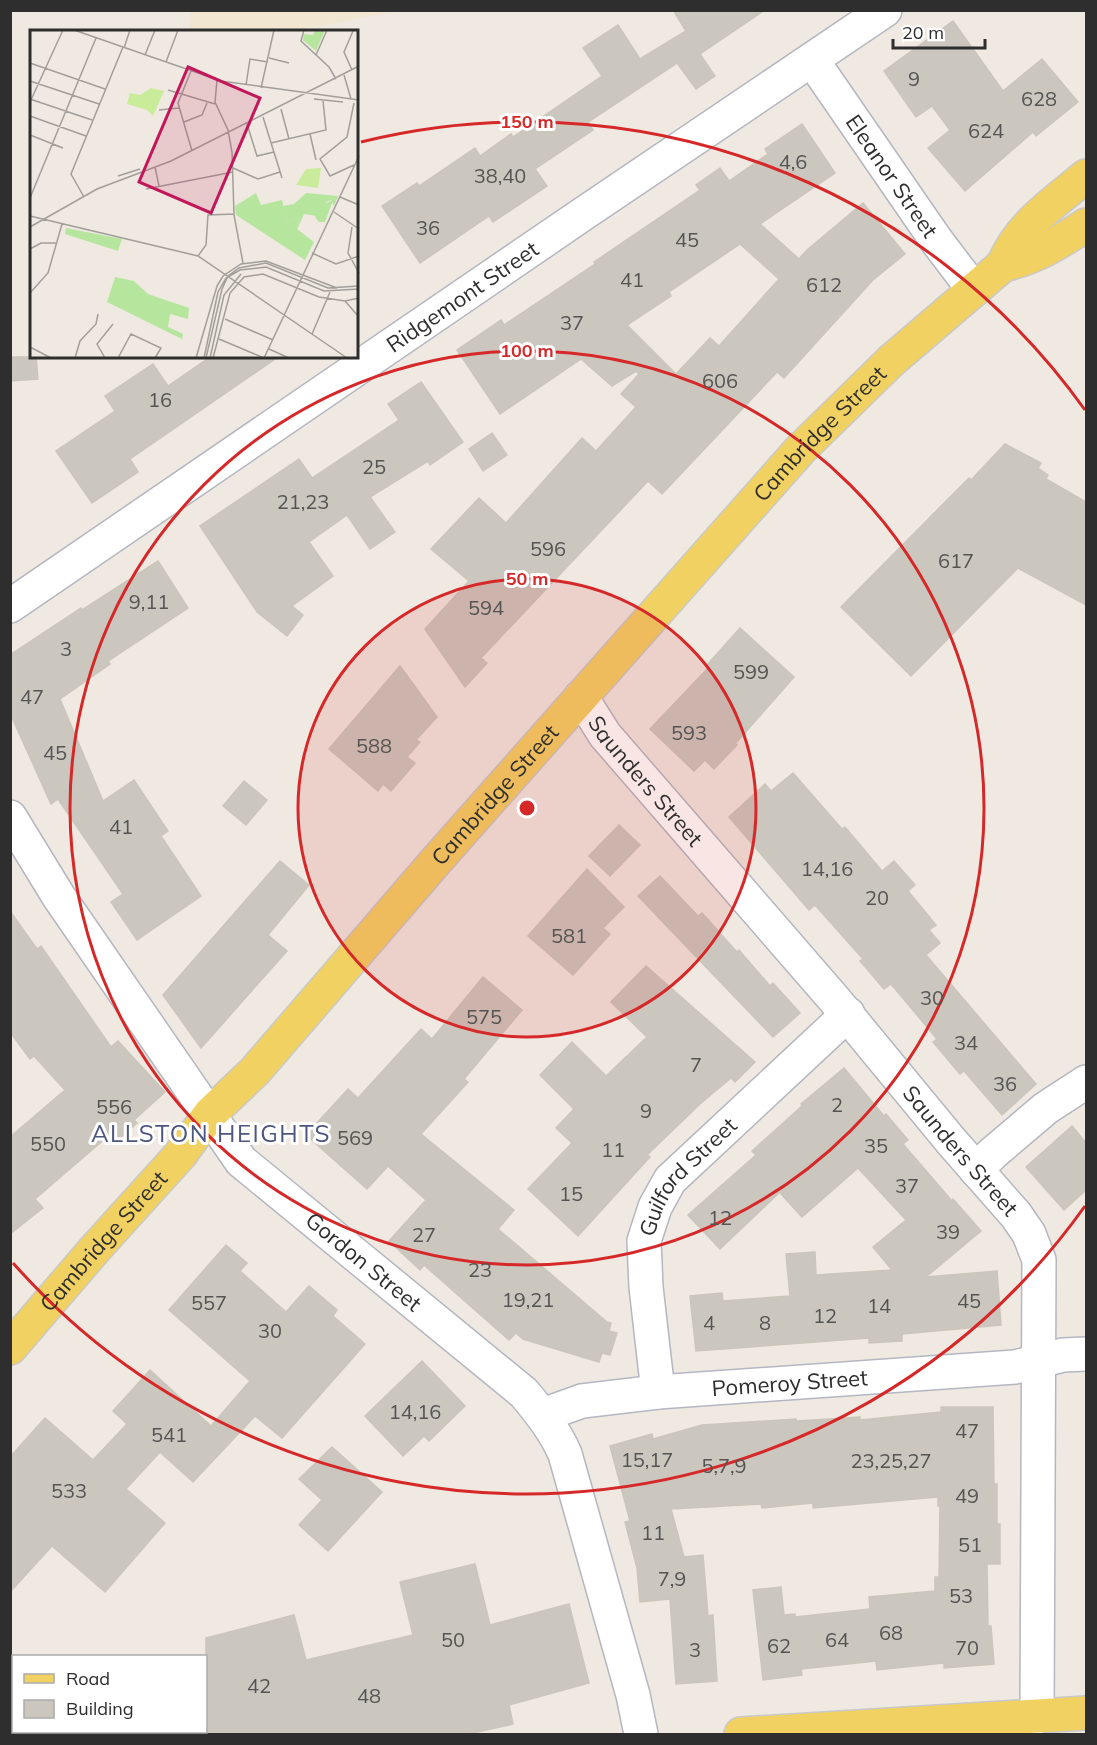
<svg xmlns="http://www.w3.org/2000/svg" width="1097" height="1745" font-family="Mulish,sans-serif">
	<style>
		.education { fill: #f0e6d1 }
		.building { fill: #cbc7bf; stroke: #cbc5ba; stroke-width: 1.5; fill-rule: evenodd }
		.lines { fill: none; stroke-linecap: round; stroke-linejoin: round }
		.minor-casing { stroke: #b4b7c1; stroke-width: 36 }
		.major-casing { stroke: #c9c9c9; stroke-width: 36 }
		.minor { stroke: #fff; stroke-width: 33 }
		.major { stroke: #f2d163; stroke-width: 33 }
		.ring { fill: none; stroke: #d62828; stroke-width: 3 }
		.labels { text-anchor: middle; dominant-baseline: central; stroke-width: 6; stroke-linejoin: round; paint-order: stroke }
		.number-label { font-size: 20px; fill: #555452 }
		.street-label { font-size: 22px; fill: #2e2e2e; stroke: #fff }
		.neighbourhood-label { font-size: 24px; letter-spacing: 1.5px; fill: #4d5680; stroke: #fff }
		.inset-road { fill: none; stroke: #a29e99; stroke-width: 1.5 }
		.view { fill: #c2185b; fill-opacity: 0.15; stroke: #c2185b; stroke-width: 3 }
		.inset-edge { fill: none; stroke: #2e2e2e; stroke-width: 3 }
		.centre { fill: #d62828; stroke: #fff; stroke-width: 3 }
		.ring-label { font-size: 18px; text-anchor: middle; font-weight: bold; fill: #d62828; stroke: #fff; stroke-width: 6; stroke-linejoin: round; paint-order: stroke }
	</style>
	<rect width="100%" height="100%" fill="#efe9e1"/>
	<path class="education" d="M191,11V10L397,11L294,31H189Z"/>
	<g class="building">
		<path d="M673,10H765L700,54L715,76L696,89L677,63L588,122L593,130L535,169L547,186L493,222L489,216L420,263L382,206L417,183L419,186L475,148L480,156L511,134L513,137L602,76L583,48L618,25L640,59L686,31Z"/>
		<path d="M953,21L1003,91L1042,59L1078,102L1036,136L1033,132L965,191L928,148L950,130L932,106L916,117L884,71Z"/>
		<path d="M802,124L835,173L760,224L799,259L807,250L863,203L905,254L873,280L784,378L777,372L662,494L648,481L481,658L487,663L465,687L425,629L469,581L431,549L479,498L506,523L582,438L596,451L636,407L621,394L639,374L636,371L612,386L581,359L500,414L457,350L501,320L504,325L595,264L594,262L700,190L696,185L720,168L729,181L768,154L765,149ZM740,244L779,279L719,346L710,338L676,374L627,325L671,296L669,292Z"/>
		<path d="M10,357H36L38,379L10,381Z"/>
		<path d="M210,357H278L130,459L138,472L92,503L56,451L115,411L105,396L153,364L168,386Z"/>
		<path d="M421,382L463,442L430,465L428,461L370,497L395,532L370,549L347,515L309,542L333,576L292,606L303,615L287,636L257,612L200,526L299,459L312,478L399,420L388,404Z"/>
		<path d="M492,433L507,455L483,471L469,449Z"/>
		<path d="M1005,444L1041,463L1038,468L1048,475L1046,479L1086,502V605L1018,568L911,676L841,607L969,478L971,480Z"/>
		<path d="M158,561L188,608L108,661L110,664L60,699L103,801L134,780L168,831L161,836L201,896L137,940L111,902L123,894L58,799L51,804L10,713V655L81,608L82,610Z"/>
		<path d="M740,628L794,677L735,744L737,745L714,769L705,760L694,771L650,729L709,667L707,665Z"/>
		<path d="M400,666L437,717L416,740L420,742L407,757L415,763L391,791L383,784L378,791L329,749Z"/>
		<path d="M793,773L842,829L845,827L882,871L894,861L915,885L908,891L936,925L929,930L940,943L926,955L1036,1084L1002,1115L964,1071L960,1074L933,1042L937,1039L891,984L884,989L860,961L863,959L815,905L809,910L729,817L765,784L771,791Z"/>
		<path d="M244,781L267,800L246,825L223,806Z"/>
		<path d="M619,825L640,845L610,876L589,856Z"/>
		<path d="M280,861L309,885L268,935L287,951L201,1048L163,995Z"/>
		<path d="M587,869L624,907L603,928L610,934L573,975L528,936Z"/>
		<path d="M660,876L698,916L702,913L737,952L739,950L770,986L773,983L800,1013L773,1037L638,896Z"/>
		<path d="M10,911L37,949L41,946L111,1047L118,1041L165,1092L134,1120L137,1123L114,1144L107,1137L35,1199L43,1208L10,1234V1137L65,1090L34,1056L30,1059L10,1032Z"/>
		<path d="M646,966L755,1062L735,1082L731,1078L700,1104L647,1155L650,1157L578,1236L528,1189L572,1143L556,1128L574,1109L540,1075L572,1042L606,1076L647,1037L611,1002Z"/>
		<path d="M483,977L522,1010L464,1079L468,1082L421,1134L514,1210L498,1229L607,1322L611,1323L609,1331L617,1333L610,1355L602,1353L599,1362L523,1339L516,1333L509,1340L424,1265L420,1270L389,1241L426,1200L388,1166L367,1189L306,1135L348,1089L358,1098L421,1029L432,1039Z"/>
		<path d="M844,1068L884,1116L886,1114L908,1140L903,1144L952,1201L953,1199L981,1231L926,1277L997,1271L1001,1325L902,1334V1341L869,1343V1338L696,1351L690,1296L722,1293L723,1301L790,1296L786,1254L815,1252L816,1275L892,1270L873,1247L906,1220L858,1168L802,1217L781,1194V1191L720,1249L688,1215L756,1155L752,1151L802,1106L801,1104Z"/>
		<path d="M1072,1126L1086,1143V1190L1064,1210L1026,1167Z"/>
		<path d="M226,1245L247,1263L240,1271L286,1312L309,1286L337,1310L333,1316L365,1344L282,1438L255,1416L193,1482L160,1452L126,1489L165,1523L105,1592L52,1546L10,1592V1457L45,1418L93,1460L127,1424L113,1411L150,1370L211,1426L250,1381L169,1310Z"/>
		<path d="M422,1361L465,1406L429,1441L424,1436L403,1456L365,1416Z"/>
		<path d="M941,1407H993L994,1484H997V1524H1000V1564H987L988,1626H991L994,1664L944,1668V1663L877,1670L876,1661L801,1669L802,1675L763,1680L753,1590L781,1587L784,1615L795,1614V1617L870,1609L869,1597L935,1591V1577H939L940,1506H938V1497L813,1508V1503L762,1508L761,1504L671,1509L684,1557L703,1555L708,1616L713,1615L717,1681L676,1684L670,1599L640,1602L637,1568L625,1522L630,1521L610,1446L652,1434L653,1439L702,1425L796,1419V1421L860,1417V1420L941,1412Z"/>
		<path d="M332,1447L382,1492L328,1551L299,1525L322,1500L299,1479Z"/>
		<path d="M475,1564L490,1625L569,1604L589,1683L509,1705L513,1724L468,1734H206V1638L294,1615L306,1660L413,1635L400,1582Z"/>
	</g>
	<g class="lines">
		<defs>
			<g id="minor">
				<path id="s1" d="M812,60L936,240L974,290"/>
				<path id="s2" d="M10,606L580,216L885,10"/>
				<path id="s3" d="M581,697L605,735L834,999L951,1141L1016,1215L1029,1234L1039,1260L1037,1717"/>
				<path id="s4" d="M10,817L59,897L241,1161L524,1393C540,1412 555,1431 565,1454L633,1695L641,1734"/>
				<path d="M976,1170L993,1153L1046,1108L1086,1082"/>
				<path id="s5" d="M658,1392L646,1287L644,1241L655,1207L670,1180L848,1014"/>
				<path id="s6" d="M543,1415L582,1401L658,1392L1015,1367L1063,1355L1086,1354"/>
			</g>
			<g id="major">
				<path d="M1003,265C1037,257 1058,243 1086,225"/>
				<path id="s7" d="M10,1348L95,1249L180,1155L210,1114L255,1071L436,861L800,450L891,361L1003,265C1021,223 1053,204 1086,176"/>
				<path d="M741,1734L1086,1713"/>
			</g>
		</defs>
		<use href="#minor" class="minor-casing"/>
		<use href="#major" class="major-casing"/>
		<use href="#minor" class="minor"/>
		<use href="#major" class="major"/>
	</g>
	<circle cx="527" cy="808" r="229" fill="#d62828" fill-opacity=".12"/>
	<g class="ring">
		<circle cx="527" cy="808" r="229"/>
		<circle cx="527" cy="808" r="457"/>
		<path d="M1085 1206A686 686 0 0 1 13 1263M361 142A686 686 0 0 1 1085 410"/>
	</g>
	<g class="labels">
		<g class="number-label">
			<text x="914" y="78">9</text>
			<text x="1039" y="98">628</text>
			<text x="986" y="130">624</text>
			<text x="793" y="161">4,6</text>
			<text x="500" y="175">38,40</text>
			<text x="428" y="227">36</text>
			<text x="687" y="239">45</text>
			<text x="632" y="279">41</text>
			<text x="824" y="284">612</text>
			<text x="572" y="322">37</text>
			<text x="720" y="380">606</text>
			<text x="160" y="399">16</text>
			<text x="374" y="466">25</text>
			<text x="303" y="501">21,23</text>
			<text x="548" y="548">596</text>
			<text x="956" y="560">617</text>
			<text x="149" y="601">9,11</text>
			<text x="486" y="607">594</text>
			<text x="66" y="648">3</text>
			<text x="751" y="671">599</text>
			<text x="32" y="696">47</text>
			<text x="689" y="732">593</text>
			<text x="374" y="745">588</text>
			<text x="55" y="752">45</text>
			<text x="121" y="826">41</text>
			<text x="827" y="868">14,16</text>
			<text x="877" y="897">20</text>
			<text x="569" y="935">581</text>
			<text x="932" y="997">30</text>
			<text x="484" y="1016">575</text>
			<text x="966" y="1042">34</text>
			<text x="696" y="1064">7</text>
			<text x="1005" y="1083">36</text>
			<text x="837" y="1104">2</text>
			<text x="114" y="1106">556</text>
			<text x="646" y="1110">9</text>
			<text x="355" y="1137">569</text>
			<text x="48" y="1143">550</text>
			<text x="876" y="1145">35</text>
			<text x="613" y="1149">11</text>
			<text x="907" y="1185">37</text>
			<text x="571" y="1193">15</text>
			<text x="720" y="1217">12</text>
			<text x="948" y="1231">39</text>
			<text x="424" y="1234">27</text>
			<text x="480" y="1269">23</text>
			<text x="528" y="1299">19,21</text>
			<text x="969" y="1300">45</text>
			<text x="209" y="1302">557</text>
			<text x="879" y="1305">14</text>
			<text x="825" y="1315">12</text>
			<text x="709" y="1322">4</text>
			<text x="765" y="1322">8</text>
			<text x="270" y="1330">30</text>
			<text x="415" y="1411">14,16</text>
			<text x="967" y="1430">47</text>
			<text x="169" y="1434">541</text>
			<text x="647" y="1459">15,17</text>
			<text x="891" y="1460">23,25,27</text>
			<text x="724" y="1465">5,7,9</text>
			<text x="69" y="1490">533</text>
			<text x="967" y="1495">49</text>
			<text x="653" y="1532">11</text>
			<text x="970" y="1544">51</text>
			<text x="672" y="1578">7,9</text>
			<text x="961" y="1595">53</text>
			<text x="891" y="1632">68</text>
			<text x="453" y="1639">50</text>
			<text x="837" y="1639">64</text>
			<text x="779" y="1645">62</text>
			<text x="967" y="1647">70</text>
			<text x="695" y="1649">3</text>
			<text x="259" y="1685">42</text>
			<text x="369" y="1695">48</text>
		</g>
		<g class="street-label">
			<text stroke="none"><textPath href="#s1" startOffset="141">Eleanor Street</textPath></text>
			<text stroke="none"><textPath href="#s2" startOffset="548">Ridgemont Street</textPath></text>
			<text stroke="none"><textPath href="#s7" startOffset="1222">Cambridge Street</textPath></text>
			<text stroke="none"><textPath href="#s3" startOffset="106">Saunders Street</textPath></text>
			<text stroke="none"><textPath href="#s7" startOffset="736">Cambridge Street</textPath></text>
			<text stroke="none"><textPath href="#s3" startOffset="592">Saunders Street</textPath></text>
			<text stroke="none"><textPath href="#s5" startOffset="231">Guilford Street</textPath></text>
			<text stroke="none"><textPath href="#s7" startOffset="142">Cambridge Street</textPath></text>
			<text stroke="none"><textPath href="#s4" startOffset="573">Gordon Street</textPath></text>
			<text stroke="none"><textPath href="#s6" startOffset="250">Pomeroy Street</textPath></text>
		</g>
		<g class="neighbourhood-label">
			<text x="211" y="1133">ALLSTON HEIGHTS</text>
		</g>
	</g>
	<g transform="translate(30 30)">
		<rect width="328" height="328" fill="#efe9e1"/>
		<path d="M276,163L308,166L304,176L301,170L296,172L287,186L274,184L267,200L270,187L257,193L253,176L264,174ZM36,198L92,209L88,221L35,204Z" fill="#b6e59e"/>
		<path d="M226,163L231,175L252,170L257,193L270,187L267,199L284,212L275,230L206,185L205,176ZM303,170L295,192H289L285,187L294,174Z" fill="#b6e59e"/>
		<path d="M285,0H295L286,21L273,10L274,4L283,5ZM85,247L104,251L118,264L159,278L158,289L140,284L138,297L153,304L152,309L77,272Z" fill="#b6e59e"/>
		<path d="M121,58L134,61L123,86L117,80L97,74L100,63L110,65ZM291,138L288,158L266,155L276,139Z" fill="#c9ec9a"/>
		<path class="inset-road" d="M44,0L191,51L329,70M274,0L271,11L299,37L306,49M94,18L100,0M115,25L125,0M286,25L297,0M239,28L259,33M136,32L148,0M0,33L75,59M322,40L314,22L323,1M161,41L148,73L162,121M314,45L321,69M187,50L185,72L198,100L202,122L204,185L213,233M0,51L69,74M216,55L220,29L238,32M231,58L244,0M138,60L185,74M0,69L62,90M284,69L313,72M0,72L33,0M324,73L317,107L290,129L300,146L324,135M251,79L259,109M129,80L149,78M0,86L56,106M233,87L252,148M154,92L172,85L177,73M217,94L227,126L244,122M280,104L286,130M0,105L33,118L22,114M241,113L296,100L293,71M125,137L129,156M203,138L228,149L250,142M88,146L110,139M116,159L203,142M54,167L41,144L93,17M310,167L329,175M0,168L66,8M304,182L329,199M0,186L168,226L317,328M0,197L67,159L141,131L329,36M322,197L318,223L329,243M0,219L11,213H26M282,223L306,234L329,226M168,226L176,215L178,185L204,184M0,263L18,243L32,194M315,271L329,287M195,289L243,310M282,304L300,262M189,309L234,328L329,126M0,317L21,328M239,319L259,328M45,328L50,311L66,294L68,284M75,328L67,314L83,294M88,328L101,304L131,318L125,328M166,328L187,256L193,246L211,234L236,231L307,258M174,328L188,262L196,248L210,240L236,237L294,261L329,259M176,328L192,259L198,246L209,238L236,233L298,258L329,256M180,328L194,265L211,244M183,328L200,263L214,247L233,244L289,267L315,271L329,268"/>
		<path class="view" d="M158,37L230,68L181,183L109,152Z"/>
		<rect width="328" height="328" class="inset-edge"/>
	</g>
	<circle cx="527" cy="808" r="9" class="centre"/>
	<g class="ring-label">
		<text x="527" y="128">150 m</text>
		<text x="527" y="357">100 m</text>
		<text x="527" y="585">50 m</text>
	</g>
	<rect width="1097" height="1745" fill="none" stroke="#2e2e2e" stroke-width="24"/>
	<rect x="12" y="1655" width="195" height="78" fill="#ffffff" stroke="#ababab" stroke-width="1.5"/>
	<rect x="24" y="1674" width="30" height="9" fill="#f2d163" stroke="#ababab" stroke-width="1.5"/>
	<text x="66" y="1685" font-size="18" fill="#2e2e2e">Road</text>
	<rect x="24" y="1700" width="30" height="18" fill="#cbc7bf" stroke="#ababab" stroke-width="1.5"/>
	<text x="66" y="1715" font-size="18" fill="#2e2e2e">Building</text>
	<path d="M893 39v9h92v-9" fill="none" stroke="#2e2e2e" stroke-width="3"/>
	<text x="902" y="39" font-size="18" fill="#2e2e2e" stroke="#ffffff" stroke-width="4.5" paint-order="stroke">20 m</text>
</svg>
